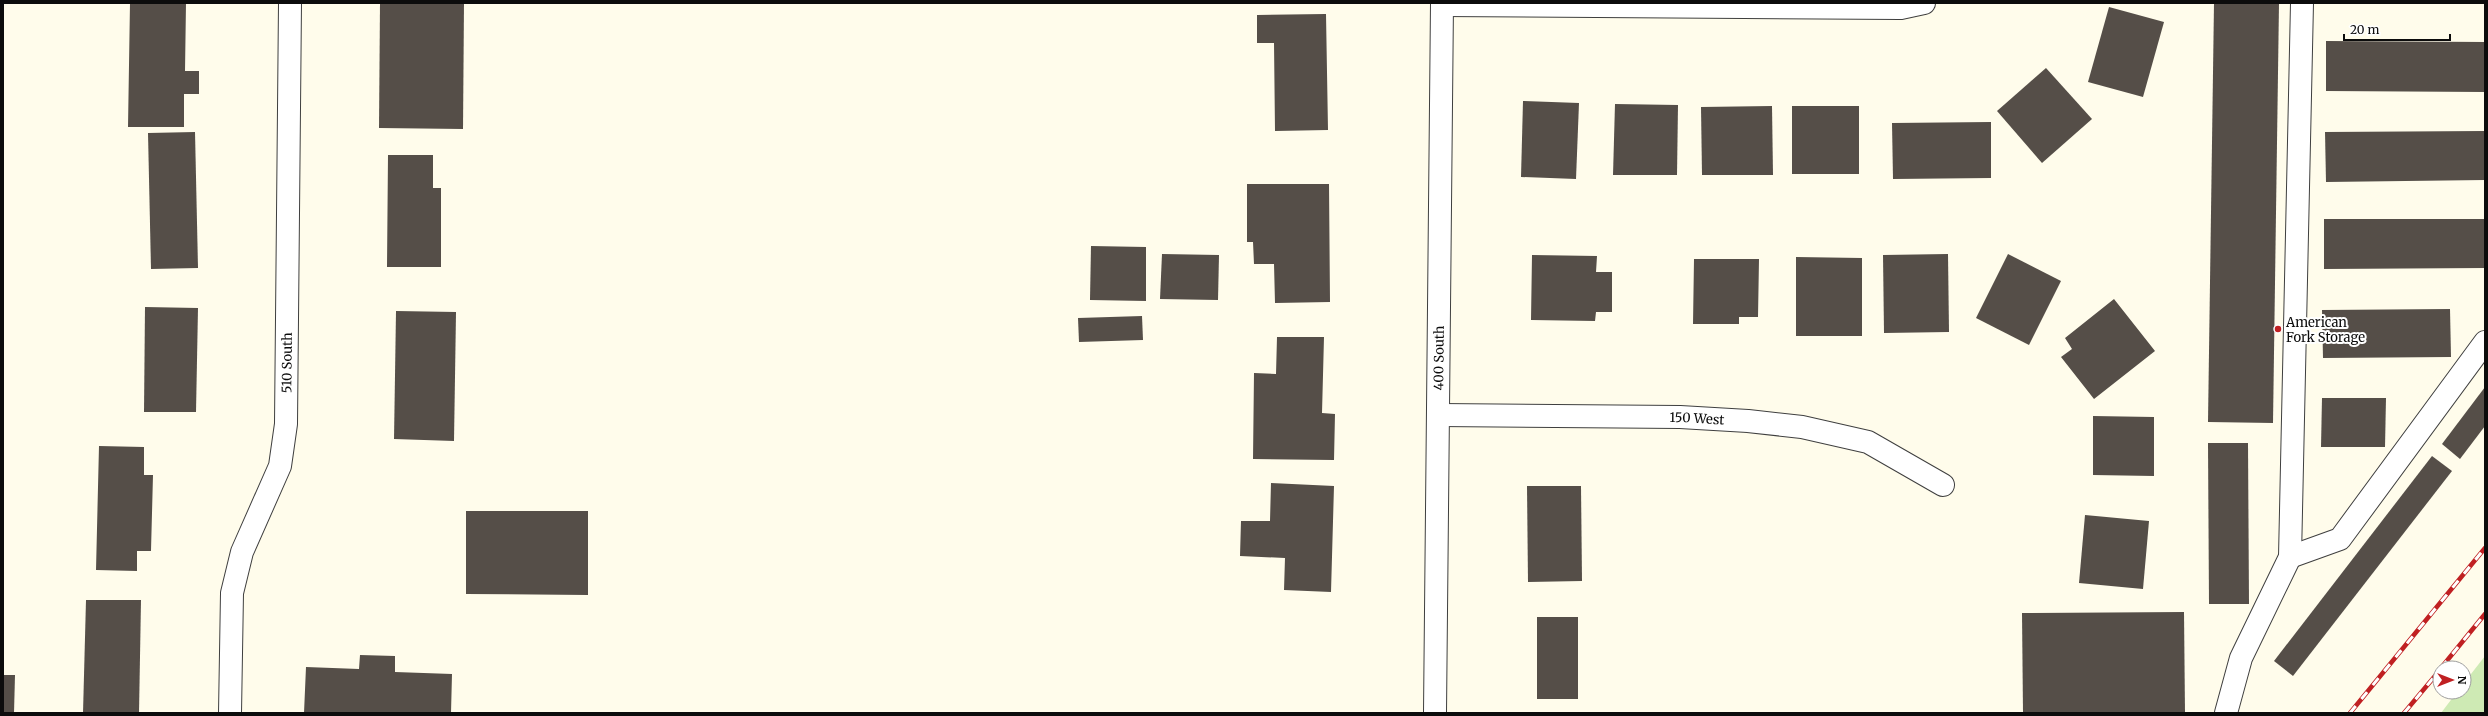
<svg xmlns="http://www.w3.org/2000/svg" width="2488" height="716" font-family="Merriweather,serif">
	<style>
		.green { fill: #ceeab4 }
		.building { fill: #554e48 }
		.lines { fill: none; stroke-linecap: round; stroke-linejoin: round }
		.minor-casing { stroke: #3f3f3f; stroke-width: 24 }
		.minor { stroke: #fff; stroke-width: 22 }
		.rail-casing { stroke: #c02022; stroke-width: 4.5 }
		.rail { stroke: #fff; stroke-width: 3; stroke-dasharray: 9; stroke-linecap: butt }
		.poi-dot { fill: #c02022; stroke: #fff; stroke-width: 1.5 }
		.labels { text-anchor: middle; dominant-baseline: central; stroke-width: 4; stroke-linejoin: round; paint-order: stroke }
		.poi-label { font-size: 13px; fill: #0c0c0c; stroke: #fff; text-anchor: start }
		.street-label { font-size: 13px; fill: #0c0c0c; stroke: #fff }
	</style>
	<rect width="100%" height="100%" fill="#fffceb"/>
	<path class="green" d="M2485,656V713H2441L2457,692H2464V683Z"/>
	<g class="building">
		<path d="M130,3H186L185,71H199V94H184V127H128Z"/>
		<path d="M380,3H464L463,129L379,128Z"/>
		<path d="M2214,3H2279L2273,423L2208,422Z"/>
		<path d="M2109,7L2164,22L2143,97L2088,82Z"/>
		<path d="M1326,14L1328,130L1275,131L1274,43H1257V15Z"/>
		<path d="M2326,41L2485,42V92L2326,91Z"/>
		<path d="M2046,68L2092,119L2042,163L1997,111Z"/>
		<path d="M1523,101L1579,103L1576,179L1521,177Z"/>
		<path d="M1615,104L1678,105L1677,175H1613Z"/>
		<path d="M1772,106L1773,175H1702L1701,107Z"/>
		<rect x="1792" y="106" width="67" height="68"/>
		<path d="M1991,122V178L1893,179L1892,123Z"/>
		<path d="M2485,131V180L2326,182L2325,132Z"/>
		<path d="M195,132L198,268L151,269L148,133Z"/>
		<path d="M388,155H433V188H441V267H387Z"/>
		<path d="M1247,184H1329L1330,302L1275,303L1274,264H1254L1253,242H1247Z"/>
		<path d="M2324,219H2485V268L2324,269Z"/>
		<path d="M1091,246L1146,247V301L1090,300Z"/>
		<path d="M1162,254L1219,255L1218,300L1160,299Z"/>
		<path d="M1948,254L1949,332L1884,333L1883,255Z"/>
		<path d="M2008,254L2061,281L2029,345L1976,318Z"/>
		<path d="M1532,255L1597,256L1596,272H1612V312H1596L1595,321L1531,320Z"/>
		<path d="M1796,257L1862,258V336H1796Z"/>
		<path d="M1694,259H1759L1758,317H1739V324H1693Z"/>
		<path d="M2114,299L2155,351L2094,399L2061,357L2072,349L2065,338Z"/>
		<path d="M145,307L198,308L196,412H144Z"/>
		<path d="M2450,309L2451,357L2323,358L2322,310Z"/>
		<path d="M396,311L456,312L454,441L394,439Z"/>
		<path d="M1142,316L1143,340L1079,342L1078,318Z"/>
		<path d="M1277,337H1324L1322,413L1335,414L1334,460L1253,459L1254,373L1276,374Z"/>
		<path d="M2485,387V426L2460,459L2442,444Z"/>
		<path d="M2322,398H2386L2385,447H2321Z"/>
		<path d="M2093,416L2154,417V476L2093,475Z"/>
		<path d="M2208,443H2248L2249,604H2209Z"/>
		<path d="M99,446L144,447V475H153L151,551H137V571L96,570Z"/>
		<path d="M2432,456L2452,471L2293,676L2274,661Z"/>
		<path d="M1271,483L1334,486L1331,592L1284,590L1285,558L1240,556L1241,521H1270Z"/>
		<path d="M1527,486H1581L1582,581L1528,582Z"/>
		<path d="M466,511H588V595L466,594Z"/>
		<path d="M2085,515L2149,521L2143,589L2079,583Z"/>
		<path d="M86,600H141L139,713H83Z"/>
		<path d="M2184,612L2185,713H2023L2022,613Z"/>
		<rect x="1537" y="617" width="41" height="82"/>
		<path d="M360,655L395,656V672L452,674L451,713H304L306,667L359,669Z"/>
		<path d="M3,675H15L14,713H3Z"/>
	</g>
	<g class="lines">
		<defs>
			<g id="minor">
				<path d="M1442,5L1901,8L1924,3"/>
				<path id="s1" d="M1439,415L1680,417L1748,421L1802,427L1868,442L1943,485"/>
				<path d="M2290,557L2340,539L2485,342"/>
				<path id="s2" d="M230,713L232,593L242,552L280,466L286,424L290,3"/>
				<path id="s3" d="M1435,713L1442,3"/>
				<path d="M2226,713L2241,658L2290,557L2302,3"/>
			</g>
		</defs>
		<use href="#minor" class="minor-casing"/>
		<use href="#minor" class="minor"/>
		<defs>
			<g id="rail">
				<path d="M2441,668L2485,614"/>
				<path d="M2350,713L2485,548"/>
				<path d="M2404,713L2440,670"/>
			</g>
		</defs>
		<use href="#rail" class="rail-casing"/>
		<use href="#rail" class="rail"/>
	</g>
	<circle class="poi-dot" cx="2278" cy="329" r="4"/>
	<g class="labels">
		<g class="poi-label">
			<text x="2286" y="322">American<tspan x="2286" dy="15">Fork Storage</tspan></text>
		</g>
		<g class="street-label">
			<text stroke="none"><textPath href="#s3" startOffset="355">400 South</textPath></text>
			<text stroke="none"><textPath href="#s2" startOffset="360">510 South</textPath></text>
			<text stroke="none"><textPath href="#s1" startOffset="258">150 West</textPath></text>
		</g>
	</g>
	<rect width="2488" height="716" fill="none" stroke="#0c0c0c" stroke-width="8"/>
	<g transform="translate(2452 680) rotate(90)"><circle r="19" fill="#ffffff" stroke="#9e9e9e"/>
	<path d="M0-3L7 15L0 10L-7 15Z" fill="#c02022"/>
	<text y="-6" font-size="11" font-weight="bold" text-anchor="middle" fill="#0c0c0c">N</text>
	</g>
	<path d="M2344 34v6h106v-6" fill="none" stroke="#0c0c0c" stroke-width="2"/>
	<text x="2350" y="34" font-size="12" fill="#0c0c0c" stroke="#ffffff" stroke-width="3" paint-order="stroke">20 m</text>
</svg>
